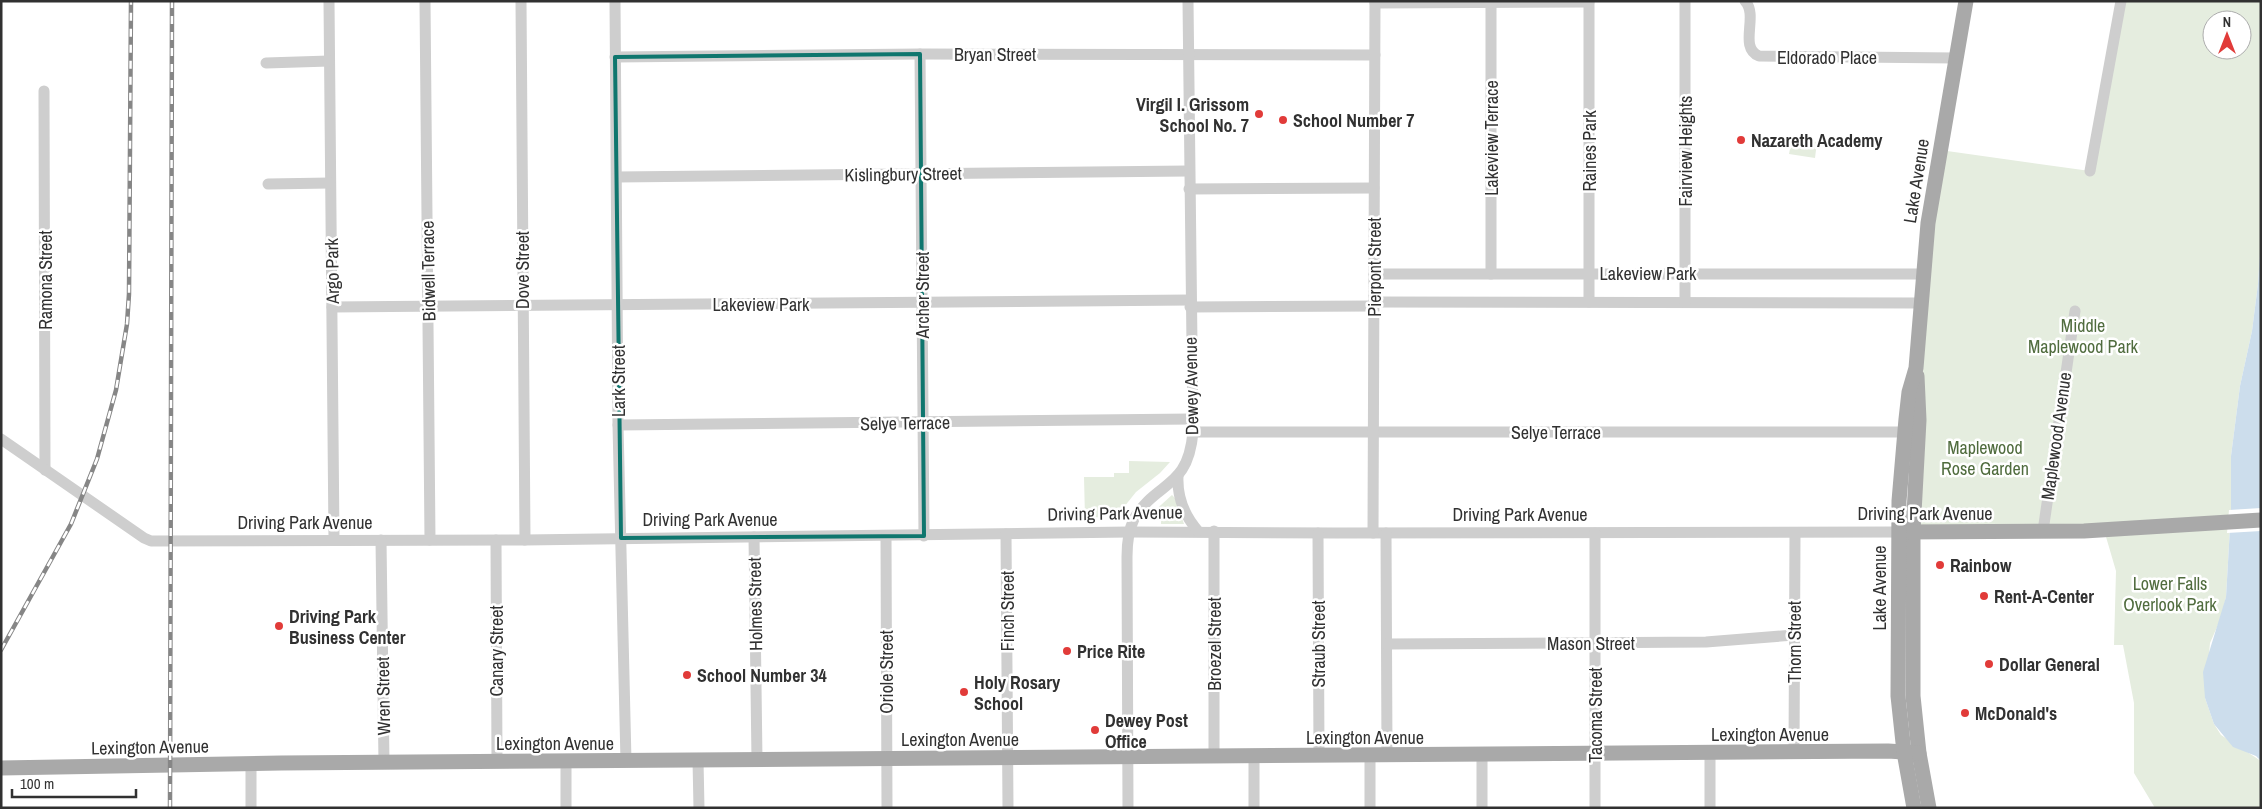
<svg xmlns="http://www.w3.org/2000/svg" width="2262" height="809" font-family="'Archivo Narrow',sans-serif">
	<style>
		.green { fill: #e5eddf; fill-rule: evenodd }
		.water { fill: #ccddec }
		.pier { fill: #fff }
		.lines { fill: none; stroke-linecap: round; stroke-linejoin: round }
		.minor { stroke: #cecece; stroke-width: 11 }
		.major { stroke: #a9a9a9; stroke-width: 15 }
		.rail-casing { stroke: #868686; stroke-width: 4.5 }
		.rail { stroke: #fff; stroke-width: 2.5; stroke-dasharray: 8; stroke-linecap: butt }
		.marked { fill: none; stroke: #0f766e; stroke-width: 4; stroke-linejoin: round }
		.poi-dot { fill: #e13b39; stroke: #fff; stroke-width: 2 }
		.labels { text-anchor: middle; dominant-baseline: central; stroke-width: 5; stroke-linejoin: round; paint-order: stroke }
		.street-label { font-size: 18px; fill: #313131; stroke: #fff }
		.poi-label { font-size: 18px; font-weight: bold; fill: #313131; stroke: #fff; text-anchor: start }
		.park-label { font-size: 18px; fill: #506c3e; stroke: #fff }
	</style>
	<rect width="100%" height="100%" fill="#fff"/>
	<g class="green">
		<path d="M2120,1H2261V238L2258,284L2252,331L2240,386L2231,456V510L2226,597L2221,618L2210,643L2205,698L2214,724L2221,735L2261,761V808H2155L2134,773V703L2123,645H2114L2116,571L2104,530L1913,532L1919,406L1940,150L2090,171ZM2212,20H2242V50H2212Z"/>
		<path d="M1792,138L1817,142L1815,158L1789,154Z"/>
		<path d="M1129,461L1170,462L1160,473L1136,492L1120,512L1103,517L1085,518L1084,477H1114V473H1129Z"/>
		<path d="M1172,495L1175,498L1184,524H1161V518L1151,514Z"/>
	</g>
	<path class="water" d="M2261,238V761L2256,756L2233,747L2214,724L2205,698L2203,672L2226,597L2231,510V456L2240,386L2252,331L2258,284Z"/>
	<path class="pier" d="M2261,508V531L2227,533L2229,510Z"/>
	<g class="lines">
		<g class="minor">
			<path d="M329,1L334,540"/>
			<path d="M425,1L430,540"/>
			<path d="M521,1L525,540"/>
			<path d="M615,1L618,425L626,761"/>
			<path d="M1589,1V302"/>
			<path d="M1745,1C1759,16 1738,47 1759,56L1955,58"/>
			<path d="M1491,2V274"/>
			<path d="M1375,3L1589,2"/>
			<path d="M920,54L924,536"/>
			<path d="M615,57L920,54L1375,55"/>
			<path d="M266,63L329,61"/>
			<path d="M44,91L45,470"/>
			<path d="M2090,171L2121,1"/>
			<path d="M617,177L1188,171"/>
			<path d="M268,184L330,183"/>
			<path d="M1189,189L1374,188"/>
			<path d="M1374,274H1923"/>
			<path d="M1374,302L1921,303"/>
			<path d="M1685,302V1"/>
			<path d="M332,307L1190,300"/>
			<path d="M1190,307L1374,306"/>
			<path d="M618,425L1192,419"/>
			<path d="M1193,432H1912"/>
			<path d="M1,439L144,538L151,541L525,540L1129,532L1336,533L1898,532"/>
			<path d="M1178,476C1177,498 1184,515 1198,531"/>
			<path d="M2043,531L2075,311"/>
			<path d="M1318,533L1319,756"/>
			<path d="M1373,533L1375,1"/>
			<path d="M1386,533L1387,755"/>
			<path d="M1595,533V808"/>
			<path d="M1006,534L1008,808"/>
			<path d="M886,536L887,808"/>
			<path d="M754,537L757,760"/>
			<path d="M381,540L384,763"/>
			<path d="M496,540L497,762"/>
			<path d="M1387,644L1706,642L1794,635"/>
			<path d="M1794,752L1795,533"/>
			<path d="M1710,753V808"/>
			<path d="M1482,754V808"/>
			<path d="M1370,755V808"/>
			<path d="M1214,756V531"/>
			<path d="M1254,756V808"/>
			<path d="M698,760L699,808"/>
			<path d="M251,808V764"/>
			<path d="M566,808V761"/>
			<path d="M1128,808L1127,557C1127,544 1128,531 1134,519C1157,480 1188,490 1193,432L1188,1"/>
		</g>
		<g class="major">
			<path d="M1917,376L1919,420L1913,532V696L1919,753L1929,808"/>
			<path d="M1903,532L2084,531L2261,520"/>
			<path d="M1,768L281,763L1888,751L1919,753"/>
			<path d="M1914,808L1904,752L1898,696L1899,501L1906,419L1909,392L1916,368L1928,223L1966,1"/>
		</g>
		<defs>
			<g id="rail">
				<path d="M1,650L71,524L97,459L116,390L127,324L129,294L131,1"/>
				<path d="M170,808L172,1"/>
			</g>
		</defs>
		<use href="#rail" class="rail-casing"/>
		<use href="#rail" class="rail"/>
	</g>
	<path class="marked" d="M920,54L924,536L621,538L615,57Z"/>
	<g class="poi-dot">
		<circle cx="1259" cy="114" r="5"/>
		<circle cx="1283" cy="120" r="5"/>
		<circle cx="1741" cy="140" r="5"/>
		<circle cx="1940" cy="565" r="5"/>
		<circle cx="1984" cy="596" r="5"/>
		<circle cx="279" cy="626" r="5"/>
		<circle cx="1067" cy="651" r="5"/>
		<circle cx="1989" cy="664" r="5"/>
		<circle cx="687" cy="675" r="5"/>
		<circle cx="964" cy="692" r="5"/>
		<circle cx="1965" cy="713" r="5"/>
		<circle cx="1095" cy="730" r="5"/>
	</g>
	<g class="labels">
		<g class="street-label">
			<text x="995" y="54">Bryan Street</text>
			<text x="1827" y="57">Eldorado Place</text>
			<text transform="translate(1491 138) rotate(-90)">Lakeview Terrace</text>
			<text transform="translate(1589 151) rotate(-90)">Raines Park</text>
			<text transform="translate(1685 151) rotate(-90)">Fairview Heights</text>
			<text transform="translate(903 174) rotate(-1)">Kislingbury Street</text>
			<text transform="translate(1916 181) rotate(-81)">Lake Avenue</text>
			<text transform="translate(1374 267) rotate(-90)">Pierpont Street</text>
			<text transform="translate(522 270) rotate(-90)">Dove Street</text>
			<text transform="translate(332 271) rotate(-91)">Argo Park</text>
			<text transform="translate(428 271) rotate(-91)">Bidwell Terrace</text>
			<text x="1648" y="273">Lakeview Park</text>
			<text transform="translate(45 280) rotate(-90)">Ramona Street</text>
			<text transform="translate(922 295) rotate(-90)">Archer Street</text>
			<text x="761" y="304">Lakeview Park</text>
			<text transform="translate(618 381) rotate(-90)">Lark Street</text>
			<text transform="translate(1191 386) rotate(-91)">Dewey Avenue</text>
			<text transform="translate(905 423) rotate(-1)">Selye Terrace</text>
			<text x="1556" y="432">Selye Terrace</text>
			<text transform="translate(2056 436) rotate(-82)">Maplewood Avenue</text>
			<text transform="translate(1115 513) rotate(-1)">Driving Park Avenue</text>
			<text x="1925" y="513">Driving Park Avenue</text>
			<text x="1520" y="514">Driving Park Avenue</text>
			<text x="710" y="519">Driving Park Avenue</text>
			<text x="305" y="522">Driving Park Avenue</text>
			<text transform="translate(1879 588) rotate(-90)">Lake Avenue</text>
			<text transform="translate(755 604) rotate(-91)">Holmes Street</text>
			<text transform="translate(1007 611) rotate(-90)">Finch Street</text>
			<text transform="translate(1794 642) rotate(-90)">Thorn Street</text>
			<text x="1591" y="643">Mason Street</text>
			<text transform="translate(1214 644) rotate(-90)">Broezel Street</text>
			<text transform="translate(1318 644) rotate(-90)">Straub Street</text>
			<text transform="translate(496 651) rotate(-90)">Canary Street</text>
			<text transform="translate(886 672) rotate(-90)">Oriole Street</text>
			<text transform="translate(383 696) rotate(-91)">Wren Street</text>
			<text transform="translate(1595 715) rotate(-90)">Tacoma Street</text>
			<text x="1770" y="734">Lexington Avenue</text>
			<text x="1365" y="737">Lexington Avenue</text>
			<text x="960" y="739">Lexington Avenue</text>
			<text x="555" y="743">Lexington Avenue</text>
			<text transform="translate(150 747) rotate(-1)">Lexington Avenue</text>
		</g>
		<g class="poi-label">
			<text x="1249" y="104" text-anchor="end">Virgil I. Grissom<tspan x="1249" dy="21">School No. 7</tspan></text>
			<text x="1293" y="120">School Number 7</text>
			<text x="1751" y="140">Nazareth Academy</text>
			<text x="1950" y="565">Rainbow</text>
			<text x="1994" y="596">Rent-A-Center</text>
			<text x="289" y="616">Driving Park<tspan x="289" dy="21">Business Center</tspan></text>
			<text x="1077" y="651">Price Rite</text>
			<text x="1999" y="664">Dollar General</text>
			<text x="697" y="675">School Number 34</text>
			<text x="974" y="682">Holy Rosary<tspan x="974" dy="21">School</tspan></text>
			<text x="1975" y="713">McDonald's</text>
			<text x="1105" y="720">Dewey Post<tspan x="1105" dy="21">Office</tspan></text>
		</g>
		<g class="park-label">
			<text x="2083" y="325">Middle<tspan x="2083" dy="21">Maplewood Park</tspan></text>
			<text x="1985" y="447">Maplewood<tspan x="1985" dy="21">Rose Garden</tspan></text>
			<text x="2170" y="583">Lower Falls<tspan x="2170" dy="21">Overlook Park</tspan></text>
		</g>
	</g>
	<rect width="2262" height="809" fill="none" stroke="#313131" stroke-width="5"/>
	<g transform="translate(2227 35)"><circle r="24" fill="#ffffff" stroke="#adadad"/>
	<path d="M0-4L9 19L0 12L-9 19Z" fill="#e13b39"/>
	<text y="-8" font-size="14" font-weight="bold" text-anchor="middle" fill="#313131">N</text>
	</g>
	<path d="M12 789v8h124v-8" fill="none" stroke="#313131" stroke-width="2.5"/>
	<text x="20" y="789" font-size="15" fill="#313131" stroke="#ffffff" stroke-width="4" paint-order="stroke">100 m</text>
</svg>
